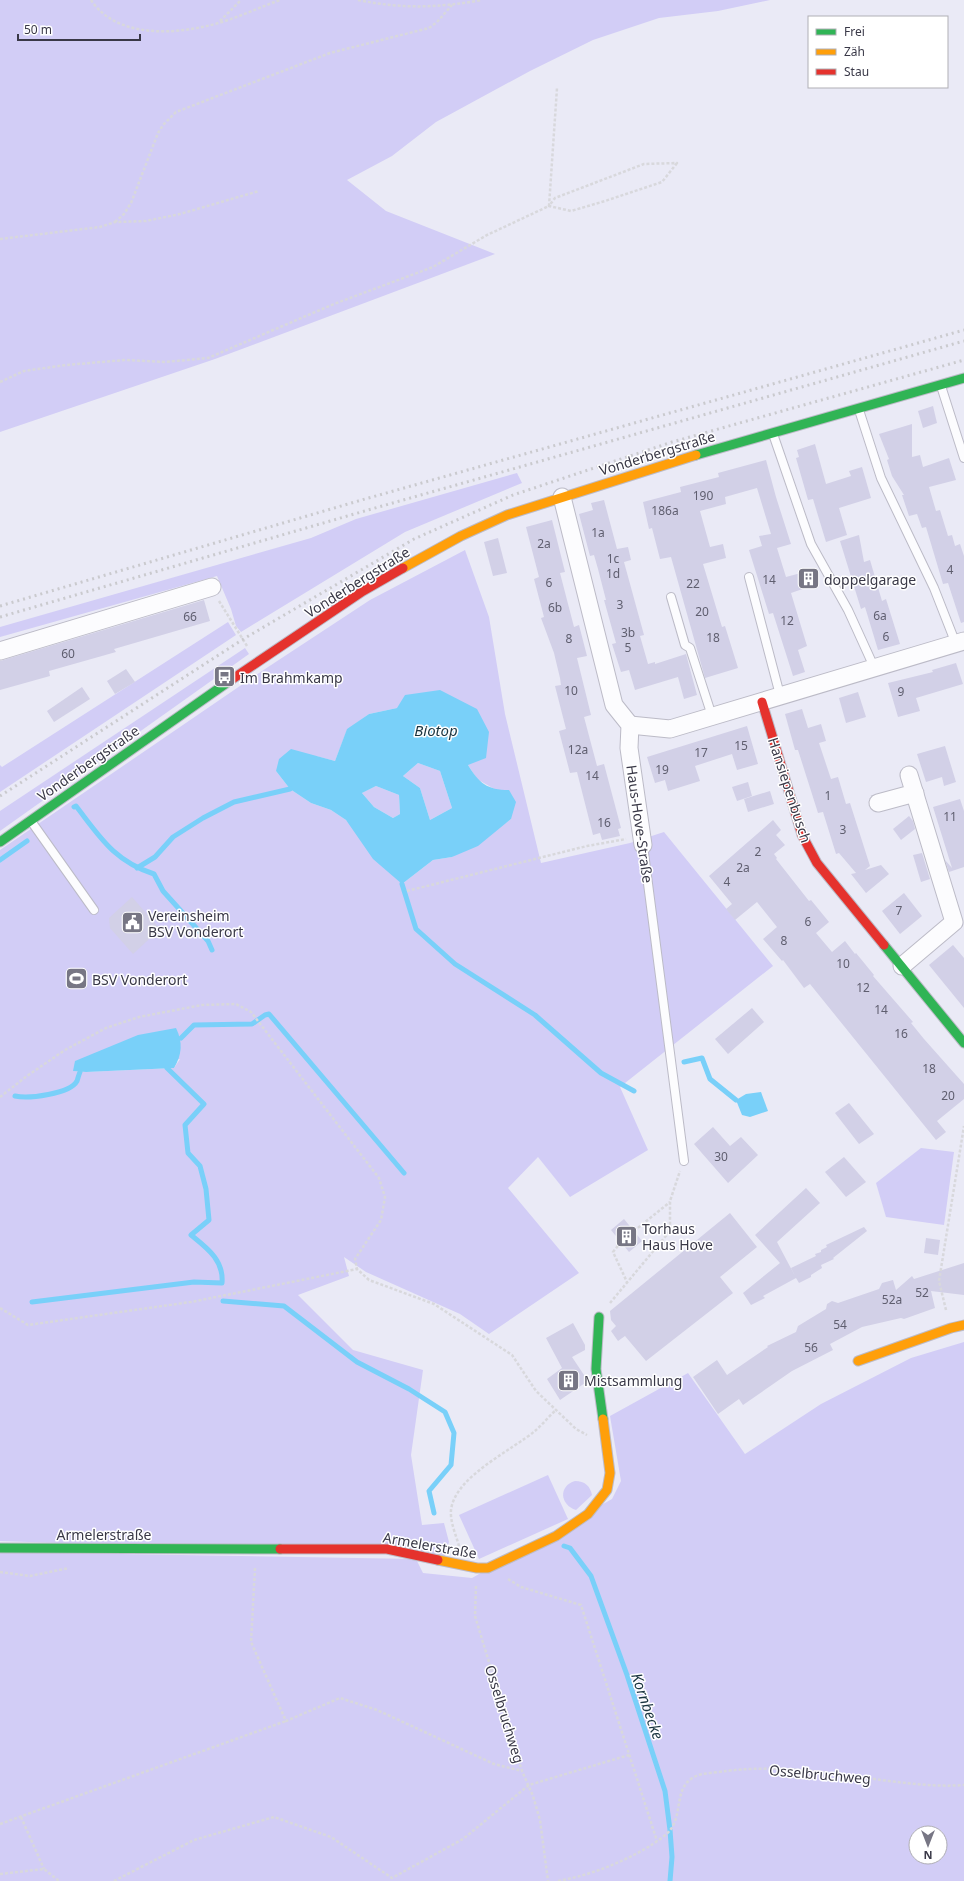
<svg xmlns="http://www.w3.org/2000/svg" width="964" height="1881" font-family="'Noto Sans',sans-serif">
	<style>
		.green { fill: #d2cdf6; fill-rule: evenodd }
		.water { fill: #79d0f9; fill-rule: evenodd }
		.lines { fill: none; stroke-linecap: round; stroke-linejoin: round }
		.stream { stroke: #79d0f9; stroke-width: 5 }
		.building { fill: #d2d0e7 }
		.lane-casing { stroke: #bcbbc7; stroke-width: 10 }
		.street-casing { stroke: #bcbbc7; stroke-width: 19 }
		.fast-casing { stroke: #bcbbc7; stroke-width: 11 }
		.slow-casing { stroke: #bcbbc7; stroke-width: 11 }
		.jam-casing { stroke: #bcbbc7; stroke-width: 11 }
		.path { stroke: #d8d8dc; stroke-width: 2.5; stroke-dasharray: 3 2; stroke-linecap: butt }
		.lane { stroke: #fcfcfe; stroke-width: 8 }
		.street { stroke: #fcfcfe; stroke-width: 17 }
		.fast { stroke: #30b455; stroke-width: 9 }
		.slow { stroke: #ff9f0a; stroke-width: 9 }
		.jam { stroke: #e5322d; stroke-width: 9 }
		.rail { stroke: #cacace; stroke-width: 3; stroke-dasharray: 2 4; stroke-linecap: butt }
		.labels { text-anchor: middle; dominant-baseline: central; stroke-width: 3; stroke-linejoin: round; paint-order: stroke }
		.number-label { font-size: 12px; fill: #5f5e6f }
		.street-label { font-size: 14px; fill: #393847; stroke: #fff }
		.poi-label { font-size: 14px; fill: #393847; stroke: #fff; text-anchor: start }
		.water-label { font-size: 15px; font-style: italic; fill: #1a3440; stroke: #fff }
	</style>
	<rect width="100%" height="100%" fill="#eaeaf6"/>
	<g class="green">
		<path d="M0,0H770L718,11L659,18L593,40L530,71L436,122L392,156L347,180L386,211L495,254L215,359L0,432Z"/>
		<path d="M517,473L522,483L405,532L241,632L236,626L231,609L217,576L0,637V627L311,538L356,519Z"/>
		<path d="M465,550L489,617L505,714L541,863L630,843L664,832L773,966L620,1087L648,1150L570,1197L538,1157L508,1188L579,1273L489,1334L460,1314L366,1272L344,1257L349,1276L298,1295L353,1350L423,1370L411,1455L422,1525L444,1523L449,1542L445,1556L0,1541V850L262,671L370,600ZM397,708L468,765L477,779L496,790H509L511,819L496,830L452,857L433,860L402,884L346,820L331,810L311,803L290,789L276,771L316,756L335,761L347,730L369,714ZM180,1059L174,1068L86,1072L74,1071Z"/>
		<path d="M228,622L236,635L0,792V765L2,767Z"/>
		<path d="M245,648L249,654L0,831V811Z"/>
		<path d="M418,763L440,771L452,808L430,820L420,788L403,776Z"/>
		<path d="M376,786L399,795L400,814L393,818L374,807L362,793Z"/>
		<path d="M921,1148L954,1152L944,1225L886,1217L876,1183Z"/>
		<path d="M964,1342V1881H0V1552L416,1559L423,1573L472,1578L612,1499L621,1481L610,1416L688,1373L745,1454L821,1404L911,1358ZM916,1833H940V1857H916Z"/>
		<path d="M548,1475L568,1519L479,1559L459,1515Z"/>
		<path d="M575,1481C585,1481 590,1486 592,1495L576,1510C560,1505 558,1486 575,1481Z"/>
	</g>
	<g class="water">
		<path d="M440,690L477,709L489,732L486,758L468,765C479,783 487,790 509,790L516,802L511,819L478,846L452,857L433,860L402,884L373,859L346,820L331,810L311,803L290,789L276,771L279,759L291,749L335,761L347,729L369,714L397,708L405,695ZM418,763L440,771L452,808L430,820L420,788L403,776ZM376,786L399,795L400,814L393,818L374,807L362,793Z"/>
		<path d="M176,1028C183,1042 182,1055 174,1068L86,1072L73,1071L75,1061L138,1035Z"/>
		<path d="M761,1092L768,1111L750,1117L742,1115L736,1100L746,1094Z"/>
	</g>
	<g class="lines">
		<g class="stream">
			<path d="M74,807L76,806C100,837 114,861 154,874L163,891L208,941L212,950"/>
			<path d="M0,860L27,841"/>
			<path d="M137,868L155,857L173,837L203,818L234,802L290,789"/>
			<path d="M402,884L416,929L455,964L535,1015L601,1073L634,1091"/>
			<path d="M181,1038L194,1025L252,1024L265,1015L269,1014L404,1173"/>
			<path d="M684,1062L702,1058L710,1079L736,1100"/>
			<path d="M15,1096C28,1099 70,1094 77,1081C78,1078 79,1074 80,1072"/>
			<path d="M223,1301L284,1306L357,1362L409,1389L445,1412L454,1433L451,1465L429,1491L434,1513"/>
			<path d="M32,1302L194,1282L222,1283C224,1260 207,1248 191,1235L209,1220L206,1189L200,1166L188,1153L185,1125L204,1104L167,1068"/>
			<path d="M564,1546L570,1548L591,1576L627,1675L665,1791L670,1830L672,1857L670,1881"/>
		</g>
	</g>
	<g class="building">
		<path d="M933,406L937,423L923,428L918,411Z"/>
		<path d="M912,424V457L920,455L923,467L949,458L956,480L929,487L936,511L940,510L948,536L952,535L955,546L960,544L964,556V622L961,623L948,583L943,584L926,527L922,528L917,514L909,516L902,495H904L892,476L887,460L889,459L879,434Z"/>
		<path d="M815,444L826,484L851,476L849,471L862,467L871,498L839,508L847,535L826,542L813,499L808,500L796,458L799,457L797,450Z"/>
		<path d="M766,460L776,497L791,544L777,548L786,577L812,570L817,584L791,593L807,646L798,650L805,672L793,676L773,613L769,614L749,550L762,546L759,536L771,534L757,488L725,497L726,504L700,511L710,547L723,544L726,558L703,564L722,627L725,626L738,668L705,678L671,557L660,559L652,528L649,529L643,502L681,492L680,487L719,477L718,473Z"/>
		<path d="M604,500L617,549L628,547L631,560L624,562L644,635L640,636L648,664L655,662V664L686,654L697,695L684,699L678,677L635,690L629,670L621,672L612,644L616,643L604,600H606L598,569L594,555L590,556L579,514L593,510L591,503Z"/>
		<path d="M552,520L565,572L560,573L574,627L579,625L587,656L577,658L591,715L584,717L597,766L604,764L621,828L618,829L620,836L602,840L600,833L593,835L577,772L570,773L559,731L566,729L555,686L561,685L560,678L554,653L541,618L544,617L534,579L539,577L526,527Z"/>
		<path d="M859,535L864,562L870,560L882,601L886,599L900,644L878,650L865,607L861,609L840,541Z"/>
		<path d="M498,538L507,573L493,576L484,542Z"/>
		<path d="M204,600L210,621L114,649L116,652L49,671L50,676L0,690V661Z"/>
		<path d="M956,663L963,684L916,698L920,711L898,717L888,683L933,672L932,670Z"/>
		<path d="M126,669L135,682L115,694L107,681Z"/>
		<path d="M82,687L90,699L54,722L47,711Z"/>
		<path d="M858,692L866,717L846,723L839,698Z"/>
		<path d="M802,709L808,728L821,724L826,741L819,743L831,779L838,777L846,804L850,803L870,866L865,870L881,865L889,874L866,893L851,874L856,873L839,853L836,854L823,812L818,813L798,750H795L785,714Z"/>
		<path d="M747,726L758,764L737,770L732,754L695,766L700,781L668,791L665,780L655,783L647,757Z"/>
		<path d="M945,746L956,782L944,786L942,777L926,782L917,754Z"/>
		<path d="M748,782L752,796L737,801L732,787Z"/>
		<path d="M770,791L774,804L748,812L744,799Z"/>
		<path d="M960,799L964,811V867L949,872L945,860L952,868L933,807Z"/>
		<path d="M909,816L913,821L915,829L901,840L893,829Z"/>
		<path d="M773,820L781,830L776,835L785,845L774,854L777,858L776,859L809,901L811,900L829,922L816,933L832,952L845,941L855,954L856,953L874,975L873,976L913,1022L911,1023L924,1039L964,1084V1099L937,1121L946,1132L936,1140L810,984L804,988L783,960L782,961L763,939L777,927L757,902L735,920L726,909L732,904L709,876Z"/>
		<path d="M922,853L930,879L921,882L913,855Z"/>
		<path d="M904,893L922,916L900,934L882,911Z"/>
		<path d="M132,897L160,929L133,954L110,928L109,918Z"/>
		<path d="M953,945L964,958V1008L929,965Z"/>
		<path d="M752,1008L764,1022L728,1054L715,1039Z"/>
		<path d="M849,1103L874,1134L859,1144L835,1113Z"/>
		<path d="M713,1127L730,1146L741,1137L758,1155L728,1183L694,1144Z"/>
		<path d="M844,1157L866,1182L846,1197L825,1172Z"/>
		<path d="M806,1188L820,1203L777,1242L795,1276L791,1268L816,1256L815,1254L821,1252V1250L827,1247L826,1245L864,1227L867,1231L833,1258L834,1259L821,1265L822,1268L811,1275V1277L799,1283L796,1278L763,1296L765,1298L751,1305L743,1293L780,1263L755,1235Z"/>
		<path d="M730,1213L757,1247L720,1277L733,1293L646,1361L625,1336L618,1341L611,1331L616,1326L611,1320L610,1311Z"/>
		<path d="M624,1219L642,1241L629,1252L611,1230Z"/>
		<path d="M926,1238L940,1240L938,1255L924,1253Z"/>
		<path d="M964,1263V1295L931,1291L935,1308L904,1319L901,1318L862,1327L830,1344L833,1350L792,1371L743,1405L739,1399L718,1414L693,1377L717,1360L727,1375L768,1347L767,1346L796,1332L798,1326L826,1309L827,1304L832,1301L838,1303L879,1289L882,1283L893,1280L896,1290L912,1276L914,1279Z"/>
		<path d="M573,1323L585,1345V1350L572,1357L584,1375L585,1383L560,1400L547,1379L562,1368L546,1338Z"/>
	</g>
	<g class="lines">
		<defs>
			<g id="lane">
				<path d="M941,386L964,458"/>
				<path d="M859,410L881,478L934,588L956,644"/>
				<path d="M773,434L811,544L848,610L874,667"/>
				<path d="M749,577L780,695"/>
				<path d="M671,597L685,645L690,648L712,716"/>
				<path d="M31,821L94,910"/>
				<path d="M643,845L684,1161"/>
			</g>
			<g id="street">
				<path d="M562,497L614,705L630,725L629,748L643,845"/>
				<path d="M0,651L212,587"/>
				<path d="M630,725L670,729L964,641"/>
				<path d="M878,803L915,793"/>
				<path d="M902,966L954,922L909,775"/>
			</g>
			<g id="fast">
				<path d="M696,455L964,378"/>
				<path d="M0,842L228,682"/>
				<path d="M884,945L964,1043"/>
				<path d="M599,1317L596,1369L603,1419"/>
				<path d="M0,1548L280,1549"/>
			</g>
			<g id="slow">
				<path d="M403,568L461,536L507,515L696,455"/>
				<path d="M858,1361L951,1328L964,1325"/>
				<path d="M438,1560L477,1568H488L556,1536L588,1514L607,1490L610,1473L603,1419"/>
			</g>
			<g id="jam">
				<path d="M228,682L363,591L403,568"/>
				<path d="M762,702L802,835L817,863L884,945"/>
				<path d="M280,1549H387L438,1560"/>
			</g>
		</defs>
		<use href="#lane" class="lane-casing"/>
		<use href="#street" class="street-casing"/>
		<use href="#fast" class="fast-casing"/>
		<use href="#slow" class="slow-casing"/>
		<use href="#jam" class="jam-casing"/>
		<g class="path">
			<path d="M91,0C114,35 165,35 202,27C229,22 255,9 280,0"/>
			<path d="M358,0C402,9 438,8 482,0"/>
			<path d="M220,21L241,0"/>
			<path d="M677,163L662,182L605,201L571,211L549,206L555,198L644,164Z"/>
			<path d="M115,222L124,214L131,203L158,133L163,125L176,112L330,53L429,28L437,22L452,5"/>
			<path d="M0,239L100,227L115,222L146,221L180,214L259,191"/>
			<path d="M0,382L24,371L66,365L125,360L165,362L208,358L334,304L433,267L487,235L549,206L557,88"/>
			<path d="M219,601L247,646"/>
			<path d="M407,891L587,846L626,839"/>
			<path d="M0,1097L27,1076L65,1050L106,1028L139,1017L202,1005L236,1004L251,1012L379,1178L385,1197L381,1220L355,1259L357,1269L369,1280L434,1304L512,1355L536,1391L576,1429L587,1435"/>
			<path d="M634,1231L670,1202"/>
			<path d="M621,1242L613,1252L627,1282"/>
			<path d="M610,1303L670,1231V1201L680,1171"/>
			<path d="M0,1308L28,1325L191,1302L357,1269"/>
			<path d="M946,1310L939,1281L964,1126"/>
			<path d="M459,1546C456,1535 450,1522 451,1510C455,1476 513,1450 536,1430C543,1424 549,1416 556,1410"/>
			<path d="M255,1568L251,1642L286,1721L340,1698L377,1710L494,1764L522,1771"/>
			<path d="M0,1572L30,1576L69,1568"/>
			<path d="M508,1579L521,1587L581,1605L657,1841"/>
			<path d="M476,1586L475,1616L522,1771L533,1796L540,1820L548,1881"/>
			<path d="M21,1817L44,1869"/>
			<path d="M0,1824L286,1721"/>
			<path d="M0,1874L44,1869L59,1881"/>
			<path d="M114,1881L194,1840L274,1817L331,1837L392,1878L463,1839L529,1785L629,1755"/>
			<path d="M558,1881C591,1875 621,1863 650,1846C657,1841 667,1835 671,1829C684,1810 672,1782 702,1774C710,1773 719,1772 726,1771C781,1764 835,1774 889,1781C914,1784 939,1787 964,1785"/>
		</g>
		<use href="#lane" class="lane"/>
		<use href="#street" class="street"/>
		<use href="#fast" class="fast"/>
		<use href="#slow" class="slow"/>
		<use href="#jam" class="jam"/>
		<g class="rail">
			<path d="M0,606L365,499L964,330"/>
			<path d="M0,617L368,510L964,341"/>
			<path d="M0,796L245,638L414,539L513,495L672,442L964,360"/>
		</g>
	</g>
	<defs>
		<symbol id="building-square" viewBox="-11 -11 22 22"><rect x="-9" y="-9" width="18" height="18" rx="4" fill="#777684" stroke="#fff"/><path d="M-4-6H4V6H1V3H-1V6H-4ZM-2.5-4.3h1.7v1.8h-1.7ZM.8-4.3h1.7v1.8H.8ZM-2.5-1h1.7V.8h-1.7ZM.8-1h1.7V.8H.8Z" fill="#fff"/></symbol>
		<symbol id="bus-square" viewBox="-11 -11 22 22"><rect x="-9" y="-9" width="18" height="18" rx="4" fill="#777684" stroke="#fff"/><path d="M-5-6H5V4H4V6H2V4H-2V6H-4V4H-5ZM-3.5-4V0h7V-4ZM-3.5 1.2v1.5H-2V1.2ZM2 1.2v1.5H3.5V1.2Z" fill="#fff"/></symbol>
		<symbol id="civic-square" viewBox="-11 -11 22 22"><rect x="-9" y="-9" width="18" height="18" rx="4" fill="#777684" stroke="#fff"/><path d="M-.6-6.5H3V-4.5H.6V-3L4-1V1h2V6H-6V1h2V-1L-.6-3ZM-1.2 2.5V6h2.4V2.5Z" fill="#fff"/></symbol>
		<symbol id="stadium-square" viewBox="-11 -11 22 22"><rect x="-9" y="-9" width="18" height="18" rx="4" fill="#777684" stroke="#fff"/><path d="M0-5a6.5 5 0 1 0 0 10a6.5 5 0 1 0 0-10ZM-3.5-1.8h7v3.6h-7Z" fill="#fff"/></symbol>
	</defs>
	<g fill-rule="evenodd">
		<use href="#building-square" x="796" y="566" width="25" height="25"/>
		<use href="#bus-square" x="212" y="664" width="25" height="25"/>
		<use href="#civic-square" x="120" y="910" width="25" height="25"/>
		<use href="#stadium-square" x="64" y="966" width="25" height="25"/>
		<use href="#building-square" x="614" y="1224" width="25" height="25"/>
		<use href="#building-square" x="556" y="1368" width="25" height="25"/>
	</g>
	<g class="labels">
		<g class="number-label">
			<text x="703" y="495">190</text>
			<text x="665" y="510">186a</text>
			<text x="598" y="532">1a</text>
			<text x="544" y="543">2a</text>
			<text x="613" y="558">1c</text>
			<text x="950" y="569">4</text>
			<text x="613" y="573">1d</text>
			<text x="769" y="579">14</text>
			<text x="549" y="582">6</text>
			<text x="693" y="583">22</text>
			<text x="620" y="604">3</text>
			<text x="555" y="607">6b</text>
			<text x="702" y="611">20</text>
			<text x="880" y="615">6a</text>
			<text x="190" y="616">66</text>
			<text x="787" y="620">12</text>
			<text x="628" y="632">3b</text>
			<text x="886" y="636">6</text>
			<text x="713" y="637">18</text>
			<text x="569" y="638">8</text>
			<text x="628" y="647">5</text>
			<text x="68" y="653">60</text>
			<text x="571" y="690">10</text>
			<text x="901" y="691">9</text>
			<text x="741" y="745">15</text>
			<text x="578" y="749">12a</text>
			<text x="701" y="752">17</text>
			<text x="662" y="769">19</text>
			<text x="592" y="775">14</text>
			<text x="828" y="795">1</text>
			<text x="950" y="816">11</text>
			<text x="604" y="822">16</text>
			<text x="843" y="829">3</text>
			<text x="758" y="851">2</text>
			<text x="743" y="867">2a</text>
			<text x="727" y="881">4</text>
			<text x="899" y="910">7</text>
			<text x="808" y="921">6</text>
			<text x="784" y="940">8</text>
			<text x="843" y="963">10</text>
			<text x="863" y="987">12</text>
			<text x="881" y="1009">14</text>
			<text x="901" y="1033">16</text>
			<text x="929" y="1068">18</text>
			<text x="948" y="1095">20</text>
			<text x="721" y="1156">30</text>
			<text x="922" y="1292">52</text>
			<text x="892" y="1299">52a</text>
			<text x="840" y="1324">54</text>
			<text x="811" y="1347">56</text>
		</g>
		<g class="street-label">
			<text transform="translate(657 453) rotate(-17)">Vonderbergstraße</text>
			<text transform="translate(357 582) rotate(-32)">Vonderbergstraße</text>
			<text transform="translate(88 763) rotate(-35)">Vonderbergstraße</text>
			<text transform="translate(790 790) rotate(72)">Hansiepenbusch</text>
			<text transform="translate(640 824) rotate(82)">Haus-Hove-Straße</text>
			<text x="104" y="1534">Armelerstraße</text>
			<text transform="translate(430 1545) rotate(10)">Armelerstraße</text>
			<text transform="translate(505 1714) rotate(73)">Osselbruchweg</text>
			<text transform="translate(820 1774) rotate(5)">Osselbruchweg</text>
		</g>
		<g class="poi-label">
			<text x="824" y="579">doppelgarage</text>
			<text x="240" y="677">Im Brahmkamp</text>
			<text x="148" y="915">Vereinsheim<tspan x="148" dy="16">BSV Vonderort</tspan></text>
			<text x="92" y="979">BSV Vonderort</text>
			<text x="642" y="1228">Torhaus<tspan x="642" dy="16">Haus Hove</tspan></text>
			<text x="584" y="1380">Mistsammlung</text>
		</g>
		<g class="water-label">
			<text x="436" y="730">Biotop</text>
			<text transform="translate(648 1706) rotate(71)">Kornbecke</text>
		</g>
	</g>
	<rect x="808" y="16" width="140" height="72" fill="#ffffff" stroke="#b0afb5"/>
	<rect x="816" y="29" width="20" height="6" fill="#30b455" stroke="#b0afb5"/>
	<text x="844" y="36" font-size="12" fill="#393847">Frei</text>
	<rect x="816" y="49" width="20" height="6" fill="#ff9f0a" stroke="#b0afb5"/>
	<text x="844" y="56" font-size="12" fill="#393847">Zäh</text>
	<rect x="816" y="69" width="20" height="6" fill="#e5322d" stroke="#b0afb5"/>
	<text x="844" y="76" font-size="12" fill="#393847">Stau</text>
	<g transform="translate(928 1845) rotate(180)"><circle r="19" fill="#ffffff" stroke="#b0afb5"/>
	<path d="M0-3L7 15L0 10L-7 15Z" fill="#777684"/>
	<text y="-6" font-size="11" font-weight="bold" text-anchor="middle" fill="#393847">N</text>
	</g>
	<path d="M18 34v6h122v-6" fill="none" stroke="#393847" stroke-width="2"/>
	<text x="24" y="34" font-size="12" fill="#393847" stroke="#ffffff" stroke-width="3" paint-order="stroke">50 m</text>
</svg>
